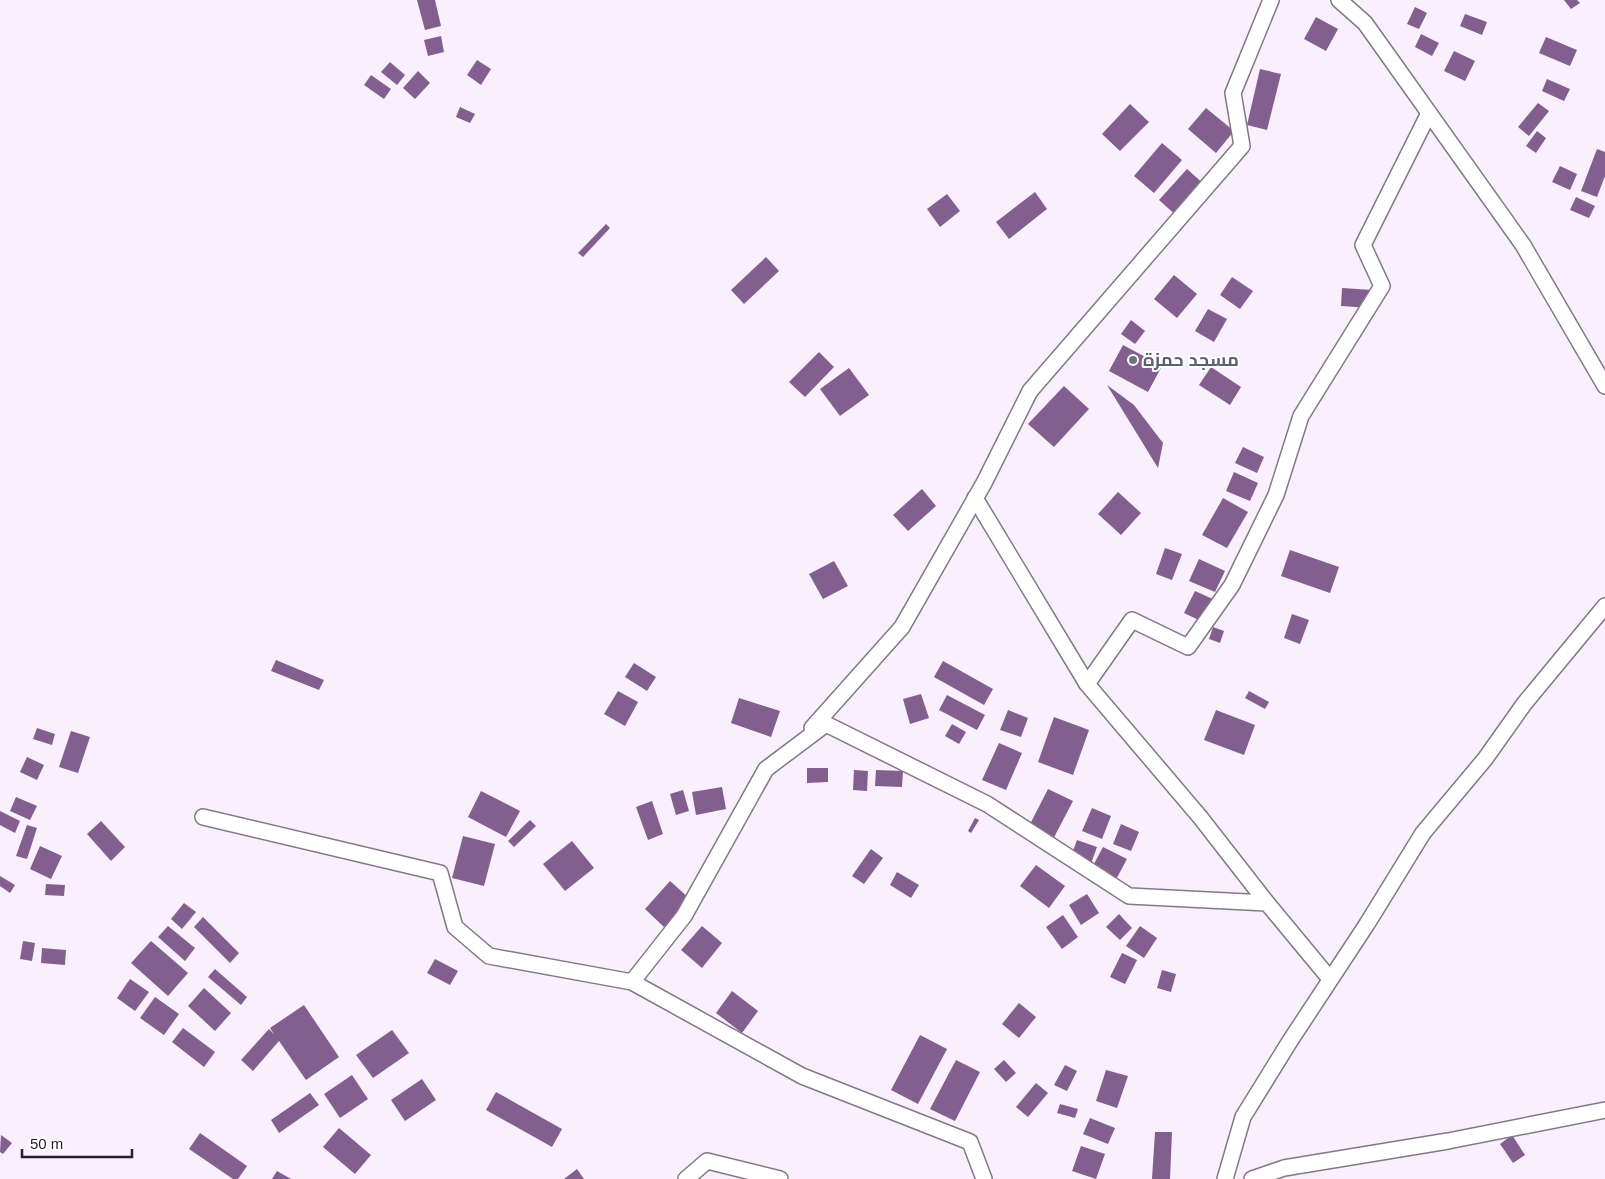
<svg xmlns="http://www.w3.org/2000/svg" width="1605" height="1179" font-family="Arial,Cairo,sans-serif">
	<style>
		.building { fill: #825f8f }
		.lines { fill: none; stroke-linecap: round; stroke-linejoin: round }
		.street-casing { stroke: #85778a; stroke-width: 18 }
		.street { stroke: #fff; stroke-width: 15 }
		.worship-dot { fill: #6b7280; stroke: #fff; stroke-width: 2 }
		.labels { text-anchor: middle; dominant-baseline: central; stroke-width: 4; stroke-linejoin: round; paint-order: stroke }
		.worship-label { font-size: 18px; font-weight: bold; fill: #5b616d; stroke: #fff; text-anchor: start }
	</style>
	<rect width="100%" height="100%" fill="#f9effd"/>
	<g class="building">
		<path d="M417,0H435L441,26L425,30Z"/>
		<path d="M1564,0H1577L1580,3L1571,9Z"/>
		<path d="M1415,7L1427,13L1419,29L1407,24Z"/>
		<path d="M1465,14L1487,22L1482,35L1460,26Z"/>
		<path d="M1316,17L1338,29L1326,51L1304,39Z"/>
		<path d="M1421,34L1439,43L1432,56L1415,47Z"/>
		<path d="M441,36L444,52L428,56L424,40Z"/>
		<path d="M1546,37L1577,50L1570,66L1539,53Z"/>
		<path d="M1454,51L1475,61L1465,81L1444,71Z"/>
		<path d="M477,60L491,69L481,85L467,75Z"/>
		<path d="M390,62L405,75L397,85L381,72Z"/>
		<path d="M1260,69L1281,74L1267,130L1247,125Z"/>
		<path d="M418,71L430,83L415,99L403,88Z"/>
		<path d="M371,75L391,89L384,99L364,85Z"/>
		<path d="M1547,79L1570,89L1564,101L1542,91Z"/>
		<path d="M1538,103L1549,111L1529,136L1518,127Z"/>
		<path d="M1130,104L1149,122L1120,151L1102,134Z"/>
		<path d="M460,107L475,114L470,123L456,117Z"/>
		<path d="M1206,108L1234,131L1216,153L1188,129Z"/>
		<path d="M1537,131L1546,138L1536,153L1526,146Z"/>
		<path d="M1162,143L1182,160L1154,193L1134,176Z"/>
		<path d="M1597,149L1605,152V176L1597,197L1581,191Z"/>
		<path d="M1560,166L1577,174L1570,190L1552,182Z"/>
		<path d="M1187,169L1206,186L1178,217L1159,200Z"/>
		<path d="M1035,192L1047,209L1009,239L996,222Z"/>
		<path d="M947,194L960,211L940,227L927,209Z"/>
		<path d="M1576,197L1595,206L1589,218L1570,210Z"/>
		<path d="M606,224L610,228L583,257L578,253Z"/>
		<path d="M766,257L779,271L744,304L731,290Z"/>
		<path d="M1174,275L1197,294L1177,318L1154,299Z"/>
		<path d="M1232,277L1253,291L1240,309L1220,295Z"/>
		<path d="M1342,288L1373,290L1371,308L1341,306Z"/>
		<path d="M1208,309L1227,319L1214,342L1195,331Z"/>
		<path d="M1131,320L1145,331L1135,344L1121,334Z"/>
		<path d="M1123,345L1162,366L1148,392L1109,371Z"/>
		<path d="M819,352L834,367L805,397L789,382Z"/>
		<path d="M1211,367L1241,387L1230,405L1199,385Z"/>
		<path d="M849,368L869,395L840,416L820,389Z"/>
		<path d="M1107,385L1134,405L1163,443L1158,468Z"/>
		<path d="M1064,386L1089,409L1054,447L1028,424Z"/>
		<path d="M1243,447L1264,457L1257,473L1235,463Z"/>
		<path d="M1234,472L1258,483L1250,501L1226,491Z"/>
		<path d="M922,489L936,506L908,531L893,515Z"/>
		<path d="M1118,492L1141,513L1121,535L1098,514Z"/>
		<path d="M1223,498L1248,512L1227,548L1202,535Z"/>
		<path d="M1165,548L1182,554L1172,580L1156,574Z"/>
		<path d="M1290,550L1339,567L1330,593L1281,576Z"/>
		<path d="M1199,559L1225,571L1215,592L1189,581Z"/>
		<path d="M834,561L848,586L823,599L809,574Z"/>
		<path d="M1195,591L1215,600L1205,623L1184,613Z"/>
		<path d="M1292,614L1309,620L1300,644L1284,638Z"/>
		<path d="M1213,627L1224,631L1220,643L1209,639Z"/>
		<path d="M276,660L324,680L319,690L271,671Z"/>
		<path d="M943,661L993,689L984,705L934,677Z"/>
		<path d="M634,663L656,677L647,691L625,677Z"/>
		<path d="M618,691L638,702L625,726L604,714Z"/>
		<path d="M1249,691L1269,702L1265,709L1245,698Z"/>
		<path d="M921,694L929,718L910,724L903,699Z"/>
		<path d="M947,695L985,715L977,730L939,710Z"/>
		<path d="M739,698L780,711L771,737L731,723Z"/>
		<path d="M1008,710L1028,718L1021,737L1000,730Z"/>
		<path d="M1216,710L1255,725L1244,755L1204,740Z"/>
		<path d="M1054,717L1089,730L1073,775L1038,762Z"/>
		<path d="M952,724L966,732L959,744L945,736Z"/>
		<path d="M37,728L55,734L52,745L33,739Z"/>
		<path d="M71,731L90,737L78,773L59,767Z"/>
		<path d="M999,743L1022,753L1006,790L982,780Z"/>
		<path d="M27,757L44,765L37,780L20,772Z"/>
		<path d="M807,768H828V782L807,783Z"/>
		<path d="M854,770L868,771L867,791L853,790Z"/>
		<path d="M876,770L903,771L902,787L875,786Z"/>
		<path d="M722,787L726,809L696,815L692,792Z"/>
		<path d="M1048,789L1073,801L1050,845L1026,832Z"/>
		<path d="M683,790L689,811L676,815L670,794Z"/>
		<path d="M481,791L520,811L506,837L468,817Z"/>
		<path d="M16,797L37,806L30,820L10,811Z"/>
		<path d="M652,801L663,834L648,840L636,807Z"/>
		<path d="M1092,808L1111,816L1102,839L1082,831Z"/>
		<path d="M0,811L20,821L15,833L0,825Z"/>
		<path d="M975,818L979,820L971,833L968,831Z"/>
		<path d="M530,820L536,826L514,847L508,841Z"/>
		<path d="M101,821L125,847L111,861L87,834Z"/>
		<path d="M1121,824L1139,832L1131,851L1113,844Z"/>
		<path d="M27,825L37,828L27,859L16,856Z"/>
		<path d="M463,836L495,844L484,886L452,878Z"/>
		<path d="M1077,840L1097,847L1088,872L1068,865Z"/>
		<path d="M572,841L594,868L565,891L543,864Z"/>
		<path d="M40,846L62,856L51,879L30,869Z"/>
		<path d="M1103,847L1127,859L1112,887L1088,875Z"/>
		<path d="M871,849L883,858L864,884L852,876Z"/>
		<path d="M1036,865L1065,886L1049,908L1020,886Z"/>
		<path d="M897,872L919,885L911,898L890,885Z"/>
		<path d="M0,876L15,885L10,893L0,886Z"/>
		<path d="M670,881L690,899L664,927L645,909Z"/>
		<path d="M46,884L65,885L64,896L45,895Z"/>
		<path d="M1087,894L1099,913L1081,925L1069,905Z"/>
		<path d="M184,903L196,912L182,929L171,919Z"/>
		<path d="M1119,914L1132,928L1120,940L1106,927Z"/>
		<path d="M1063,915L1078,937L1062,949L1046,927Z"/>
		<path d="M203,917L239,953L230,963L194,927Z"/>
		<path d="M168,926L195,948L185,961L158,937Z"/>
		<path d="M702,926L722,943L702,968L681,950Z"/>
		<path d="M1140,926L1157,938L1144,958L1126,946Z"/>
		<path d="M23,941L35,943L32,961L20,959Z"/>
		<path d="M151,941L188,973L168,996L131,963Z"/>
		<path d="M42,948L66,950L65,965L41,963Z"/>
		<path d="M1122,953L1137,960L1125,984L1110,977Z"/>
		<path d="M435,959L458,971L450,985L427,973Z"/>
		<path d="M215,969L247,997L241,1005L208,977Z"/>
		<path d="M1162,970L1176,974L1171,992L1157,988Z"/>
		<path d="M130,979L149,992L135,1011L117,998Z"/>
		<path d="M204,988L231,1013L215,1031L188,1006Z"/>
		<path d="M732,991L758,1011L742,1033L716,1013Z"/>
		<path d="M155,997L179,1014L164,1035L140,1018Z"/>
		<path d="M1019,1003L1036,1017L1019,1038L1002,1024Z"/>
		<path d="M304,1005L339,1057L306,1080L279,1041L253,1071L241,1060L269,1029L274,1034L270,1028Z"/>
		<path d="M183,1028L215,1052L204,1067L172,1042Z"/>
		<path d="M392,1030L409,1053L373,1078L356,1055Z"/>
		<path d="M920,1035L947,1049L918,1104L891,1090Z"/>
		<path d="M956,1060L980,1072L955,1121L930,1109Z"/>
		<path d="M1004,1060L1016,1073L1006,1082L994,1069Z"/>
		<path d="M1065,1065L1077,1071L1067,1091L1054,1085Z"/>
		<path d="M1106,1070L1128,1076L1117,1108L1096,1101Z"/>
		<path d="M352,1075L368,1099L340,1118L324,1094Z"/>
		<path d="M422,1079L436,1100L405,1121L391,1100Z"/>
		<path d="M1036,1083L1048,1093L1028,1117L1016,1107Z"/>
		<path d="M496,1092L562,1129L552,1147L486,1110Z"/>
		<path d="M310,1093L319,1105L279,1133L271,1120Z"/>
		<path d="M1060,1104L1078,1109L1075,1118L1057,1113Z"/>
		<path d="M1090,1118L1115,1128L1108,1144L1083,1134Z"/>
		<path d="M339,1128L371,1155L355,1174L323,1147Z"/>
		<path d="M1155,1132H1172L1170,1179H1152Z"/>
		<path d="M200,1133L247,1166L238,1179H233L189,1149Z"/>
		<path d="M1,1135L12,1143L3,1154L0,1152Z"/>
		<path d="M1512,1135L1525,1155L1513,1163L1500,1144Z"/>
		<path d="M1081,1146L1105,1154L1096,1179L1072,1171Z"/>
		<path d="M577,1169L584,1179H564Z"/>
		<path d="M277,1171L291,1179H272Z"/>
	</g>
	<g class="lines">
		<defs>
			<g id="street">
				<path d="M1339,0L1365,23L1523,245L1605,386"/>
				<path d="M975,498L1087,684"/>
				<path d="M812,728L902,627L984,483L1030,391L1242,146L1233,93L1271,0"/>
				<path d="M203,817L440,873L455,927L489,956L632,982L802,1076L970,1142L984,1179"/>
				<path d="M1267,903L1200,817L1087,684L1132,620L1188,647L1232,585L1276,495L1301,416L1382,286L1363,245L1429,113"/>
				<path d="M632,982L684,916L766,769L826,724L987,804L1129,896L1267,903L1330,979"/>
				<path d="M686,1179L707,1161L780,1179"/>
				<path d="M1225,1179L1243,1117L1290,1041L1367,924L1423,833L1485,759L1524,704L1605,606"/>
				<path d="M1252,1179L1284,1168L1448,1141L1605,1110"/>
			</g>
		</defs>
		<use href="#street" class="street-casing"/>
		<use href="#street" class="street"/>
	</g>
	<circle class="worship-dot" cx="1133" cy="360" r="5"/>
	<g class="labels">
		<g class="worship-label">
			<text x="1143" y="360">مسجد حمزة</text>
		</g>
	</g>
	<path d="M22 1149v8h110v-8" fill="none" stroke="#262028" stroke-width="2.5"/>
	<text x="30" y="1149" font-size="15" fill="#262028" stroke="#ffffff" stroke-width="4" paint-order="stroke">50 m</text>
</svg>
